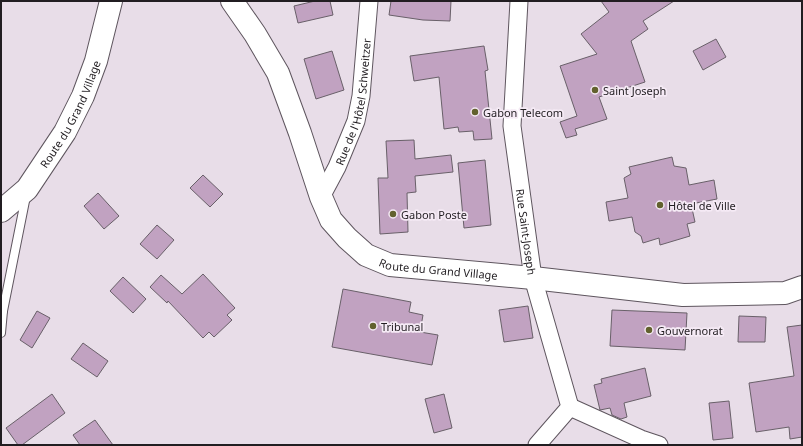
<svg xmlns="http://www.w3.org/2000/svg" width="803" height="446" font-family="'Noto Sans',sans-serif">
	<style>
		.building { fill: #c1a2c1; stroke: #696069 }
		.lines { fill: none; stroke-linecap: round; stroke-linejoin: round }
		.lane-casing { stroke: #5e555e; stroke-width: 10 }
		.street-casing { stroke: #5e555e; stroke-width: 19 }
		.secondary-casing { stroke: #5e555e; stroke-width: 24 }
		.lane { stroke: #fff; stroke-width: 8 }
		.street { stroke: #fff; stroke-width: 17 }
		.secondary { stroke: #fff; stroke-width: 22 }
		.poi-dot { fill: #62612e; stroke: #f5eaf5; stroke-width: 1.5 }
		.labels { text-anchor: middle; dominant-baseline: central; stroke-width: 3.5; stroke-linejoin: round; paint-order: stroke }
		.poi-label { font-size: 11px; fill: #211d21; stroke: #f5eaf5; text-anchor: start }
		.street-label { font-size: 11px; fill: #211d21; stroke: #f5eaf5 }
	</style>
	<rect width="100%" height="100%" fill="#e8dde8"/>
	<g class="building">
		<path d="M315,1H330L333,15L298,23L294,6Z"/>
		<path d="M391,1H451L450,21L423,20L389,15Z"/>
		<path d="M601,1H674L643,21L648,29L631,41L645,82L599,97L607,119L575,129L577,135L566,138L560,122L577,116L560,66L597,54L581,34L609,12Z"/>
		<path d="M716,39L726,57L703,70L693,51Z"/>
		<path d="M484,46L488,70L485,71L492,139L474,140L473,131L459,132L458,127L444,129L439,77L414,81L410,56Z"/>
		<path d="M332,51L344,90L316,99L304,59Z"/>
		<path d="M414,140L415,159L451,155L453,172L415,176L416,192L407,193L408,232L380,234L378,178H388L386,141Z"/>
		<path d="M672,157L674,166L686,168L689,185L714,180L717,199L691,204L695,222L687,224L690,236L660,245L659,238L643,243L641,236L635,232L632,217L609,221L606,202L628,198L624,178L631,174L629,167Z"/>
		<path d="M485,160L491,225L464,228L458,163Z"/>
		<path d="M203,175L223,194L210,207L190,188Z"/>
		<path d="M98,193L119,216L104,229L84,206Z"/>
		<path d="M157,225L174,240L157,259L140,244Z"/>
		<path d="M203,274L235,308L227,315L232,320L214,337L209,332L203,338L168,301L167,303L150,287L161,275L182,294Z"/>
		<path d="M123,277L146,299L133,313L110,291Z"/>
		<path d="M343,289L411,302L409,312L423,315L420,332L438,335L432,365L332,347Z"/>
		<path d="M528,306L533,338L504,342L499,310Z"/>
		<path d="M612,310L687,313L685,350L610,346Z"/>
		<path d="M37,311L50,318L32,348L20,340Z"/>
		<path d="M739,316L766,317L765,342H738Z"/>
		<path d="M802,325V437L790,439L789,427L756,432L749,383L794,376L787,327Z"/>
		<path d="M83,343L108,361L97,377L71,359Z"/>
		<path d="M645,368L651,396L624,403L627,417L621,419L612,415L610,408L600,410L594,385L602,383L601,379Z"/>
		<path d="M52,394L65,413L22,445H18L6,428Z"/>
		<path d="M444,394L452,428L434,433L425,399Z"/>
		<path d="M729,401L733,438L713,440L709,403Z"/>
		<path d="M95,420L113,445H80L73,435Z"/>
	</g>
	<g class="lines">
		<defs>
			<g id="lane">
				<path d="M1,309L3,311L1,333"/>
				<path d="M3,311L26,196"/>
			</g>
			<g id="street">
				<path id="s1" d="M519,1L512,126L533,278L570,407L537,445"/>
				<path id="s2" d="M321,197L337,167L356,121L361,96L369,1"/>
				<path d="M570,407L641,439L659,445"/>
			</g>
			<g id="secondary">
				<path id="s3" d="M232,1L255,34L278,73L300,133L321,197L331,220L347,238L366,255L390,265L533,278L683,295L785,293L802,287"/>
				<path id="s4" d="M1,211L27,189L65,132L83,96L96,61L111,1"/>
			</g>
		</defs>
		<use href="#lane" class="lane-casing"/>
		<use href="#street" class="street-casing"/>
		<use href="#secondary" class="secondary-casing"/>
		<use href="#lane" class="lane"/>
		<use href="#street" class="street"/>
		<use href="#secondary" class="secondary"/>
	</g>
	<g class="poi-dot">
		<circle cx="595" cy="90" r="4"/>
		<circle cx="475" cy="112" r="4"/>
		<circle cx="660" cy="205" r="4"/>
		<circle cx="393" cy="214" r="4"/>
		<circle cx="373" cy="326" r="4"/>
		<circle cx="649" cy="330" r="4"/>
	</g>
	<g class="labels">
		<g class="poi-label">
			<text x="603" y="90">Saint Joseph</text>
			<text x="483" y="112">Gabon Telecom</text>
			<text x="668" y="205">Hôtel de Ville</text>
			<text x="401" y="214">Gabon Poste</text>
			<text x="381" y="326">Tribunal</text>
			<text x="657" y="330">Gouvernorat</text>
		</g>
		<g class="street-label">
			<text stroke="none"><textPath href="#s2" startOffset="102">Rue de l'Hôtel Schweitzer</textPath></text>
			<text stroke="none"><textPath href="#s4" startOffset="121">Route du Grand Village</textPath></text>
			<text stroke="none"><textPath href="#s1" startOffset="232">Rue Saint-Joseph</textPath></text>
			<text stroke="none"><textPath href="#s3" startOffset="366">Route du Grand Village</textPath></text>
		</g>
	</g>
	<rect width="803" height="446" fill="none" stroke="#211d21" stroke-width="4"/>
</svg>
